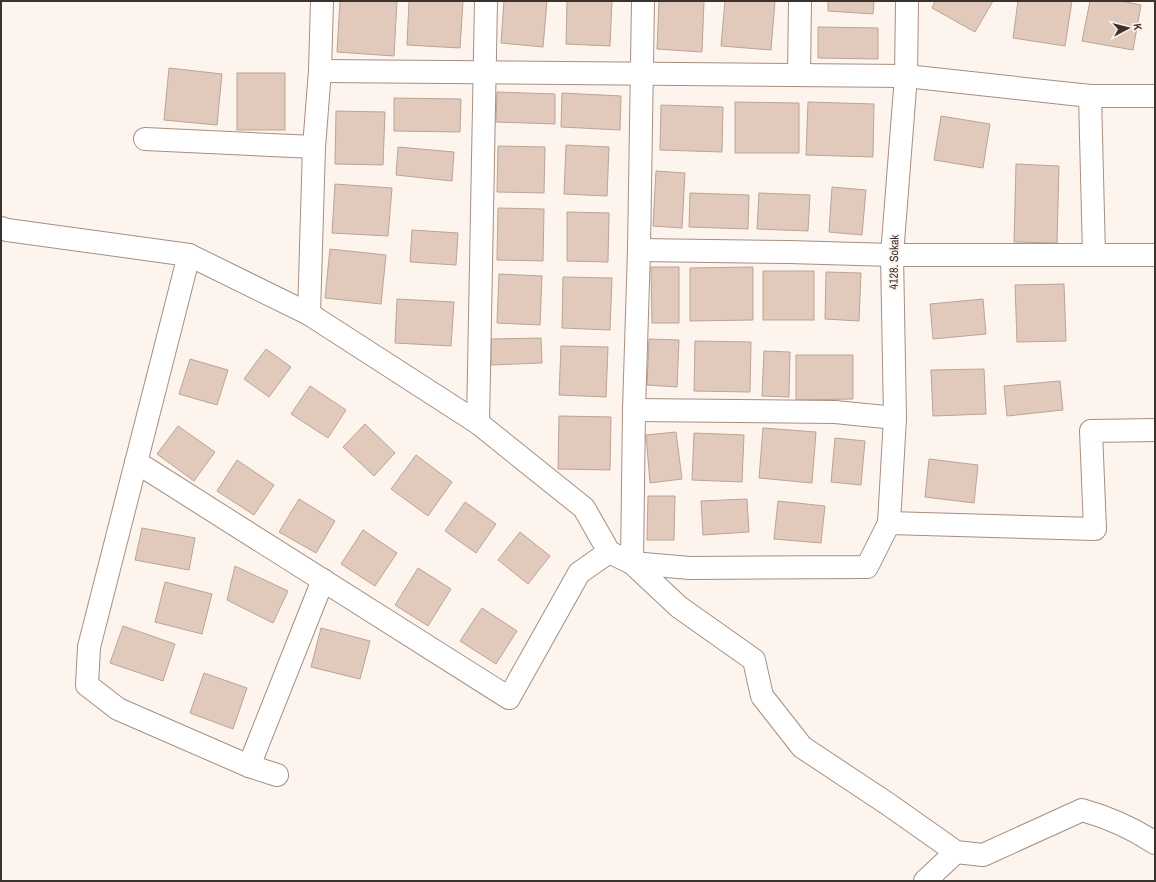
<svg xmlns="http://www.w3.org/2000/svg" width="1156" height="882" font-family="'Archivo Narrow',sans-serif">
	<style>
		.building { fill: #e1c9bb; stroke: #bba496 }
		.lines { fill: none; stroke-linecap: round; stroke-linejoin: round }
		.minor-casing { stroke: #a58f81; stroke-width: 24 }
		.minor { stroke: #fff; stroke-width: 22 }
		.labels { text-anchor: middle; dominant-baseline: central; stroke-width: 4; stroke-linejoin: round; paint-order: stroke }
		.street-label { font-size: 12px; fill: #3c322d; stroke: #fef4ee }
	</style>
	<rect width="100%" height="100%" fill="#fef4ee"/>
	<g class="building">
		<path d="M340,1H397L394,56L337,52Z"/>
		<path d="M409,1H463L460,48L407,45Z"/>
		<path d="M504,1H547L543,47L501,43Z"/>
		<path d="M567,1H612L610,46L566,44Z"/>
		<path d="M659,1H704L702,52L657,49Z"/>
		<path d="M725,1H775L771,50L721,46Z"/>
		<path d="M828,1H874L873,14L828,11Z"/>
		<path d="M935,1H993L975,32L932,8Z"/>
		<path d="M1018,1H1072L1065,46L1013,38Z"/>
		<path d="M1090,1H1121L1141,5L1133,50L1082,41Z"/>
		<path d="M818,27L878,28V59L818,58Z"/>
		<path d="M169,68L222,74L217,125L164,120Z"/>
		<rect x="237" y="73" width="48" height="57"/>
		<path d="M497,92L555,94V124L496,122Z"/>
		<path d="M562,93L621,96L620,130L561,127Z"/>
		<path d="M394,98L461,99L460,132L394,131Z"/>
		<path d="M735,102L799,103V153H735Z"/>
		<path d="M808,102L874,104L873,157L806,155Z"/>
		<path d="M661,105L723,107L722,152L660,150Z"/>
		<path d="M336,111L385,112L383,165L335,164Z"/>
		<path d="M941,116L990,124L983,168L934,160Z"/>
		<path d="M566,145L609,147L607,196L564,194Z"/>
		<path d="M498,146L545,147L544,193L497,192Z"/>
		<path d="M398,147L454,152L452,181L396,175Z"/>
		<path d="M1016,164L1059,166L1057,243L1014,242Z"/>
		<path d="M656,171L685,173L682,228L653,226Z"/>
		<path d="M335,184L392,188L388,236L332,233Z"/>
		<path d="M832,187L866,190L862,235L829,232Z"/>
		<path d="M690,193L749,195L748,229L689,227Z"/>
		<path d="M759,193L810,195L808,231L757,229Z"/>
		<path d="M498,208L544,209L543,261L497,260Z"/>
		<path d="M567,212L609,213L608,262L567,261Z"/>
		<path d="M412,230L458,233L456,265L410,262Z"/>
		<path d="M330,249L386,255L381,304L325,298Z"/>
		<path d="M651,267H679V323H652Z"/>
		<path d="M753,267V320L690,321V268Z"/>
		<rect x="763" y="271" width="51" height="49"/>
		<path d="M826,272L861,273L859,321L825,319Z"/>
		<path d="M499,274L542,276L540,325L497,323Z"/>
		<path d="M563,277L612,278L610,330L562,328Z"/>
		<path d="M1064,284L1066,341L1017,342L1015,285Z"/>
		<path d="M397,299L454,302L451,346L395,343Z"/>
		<path d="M983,299L986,334L933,339L930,304Z"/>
		<path d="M541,338L542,363L491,365V339Z"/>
		<path d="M649,339L679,340L677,387L647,385Z"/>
		<path d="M695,341L751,342L750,392L694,391Z"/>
		<path d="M561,346L608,347L606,397L559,395Z"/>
		<path d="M266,349L291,367L269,397L244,379Z"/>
		<path d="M764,351L790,352L789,397L762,396Z"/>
		<path d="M796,355H853V399L796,400Z"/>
		<path d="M190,359L228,370L217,405L179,394Z"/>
		<path d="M984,369L986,414L933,416L931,370Z"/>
		<path d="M1060,381L1063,410L1007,416L1004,386Z"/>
		<path d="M310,386L346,410L328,438L291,414Z"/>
		<path d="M559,416L611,417L610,470L558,469Z"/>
		<path d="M365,424L395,453L374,476L343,447Z"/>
		<path d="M178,426L215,452L194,481L157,454Z"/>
		<path d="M763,428L816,432L812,483L759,478Z"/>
		<path d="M676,432L682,479L650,483L646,435Z"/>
		<path d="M694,433L744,435L742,482L692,480Z"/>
		<path d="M835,438L865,441L861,485L831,482Z"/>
		<path d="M416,455L452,482L428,516L391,489Z"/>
		<path d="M929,459L978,465L974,503L925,497Z"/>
		<path d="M237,460L274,485L254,515L217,491Z"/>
		<path d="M648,496H675L674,540H647Z"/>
		<path d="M299,499L335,521L316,553L279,532Z"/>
		<path d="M747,499L749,532L703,535L701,501Z"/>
		<path d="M778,501L825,506L821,543L774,539Z"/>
		<path d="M465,502L496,524L476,553L445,531Z"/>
		<path d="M142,528L195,538L189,570L135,560Z"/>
		<path d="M363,530L397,553L375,586L341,564Z"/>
		<path d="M520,532L550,556L528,584L498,560Z"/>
		<path d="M235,566L288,591L273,623L227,600Z"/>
		<path d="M418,568L451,589L428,626L395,605Z"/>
		<path d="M165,582L212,594L202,634L155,622Z"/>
		<path d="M482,608L517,631L496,664L460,641Z"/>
		<path d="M123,626L175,644L163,681L110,663Z"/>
		<path d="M321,628L370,641L360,679L311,667Z"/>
		<path d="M204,673L247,688L233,729L190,713Z"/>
	</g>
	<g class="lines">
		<defs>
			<g id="minor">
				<path d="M320,71L906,76L1090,96H1155"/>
				<path d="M799,75L800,1"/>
				<path d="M1090,96L1094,255"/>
				<path d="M145,139L314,147"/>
				<path d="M1,228L7,230L189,255L309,314L478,423L584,508L609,552L632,563L679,607L754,660L762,696L802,747L888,804L956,852L983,855L1082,810C1110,818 1131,827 1155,843"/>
				<path d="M639,250L789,252L892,255H1155"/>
				<path d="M189,255L89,647L87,685L118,709L249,766L277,775"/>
				<path d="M309,314L314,147L320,71L322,1"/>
				<path d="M634,410L835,412L895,418"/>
				<path d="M478,423L486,1"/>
				<path d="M136,462L509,698L579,573L609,552"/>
				<path d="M889,523L1095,529L1091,431L1155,430"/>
				<path d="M632,563L690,568L867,567L889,523L895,418L892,255L906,76L907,1"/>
				<path d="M632,563L634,410L639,250L643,1"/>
				<path d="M249,766L323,580"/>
				<path d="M925,881L956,852"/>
			</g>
		</defs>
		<use href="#minor" class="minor-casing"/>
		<use href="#minor" class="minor"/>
	</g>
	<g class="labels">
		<g class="street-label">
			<text transform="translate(894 262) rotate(-89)">4128. Sokak</text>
		</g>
	</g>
	<rect width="1156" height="882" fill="none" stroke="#3c322d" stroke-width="4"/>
	<g transform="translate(1128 28) rotate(83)" stroke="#fef4ee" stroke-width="3" paint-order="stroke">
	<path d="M0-3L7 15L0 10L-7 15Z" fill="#3c322d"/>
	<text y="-6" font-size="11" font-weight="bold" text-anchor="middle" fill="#3c322d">K</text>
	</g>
</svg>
